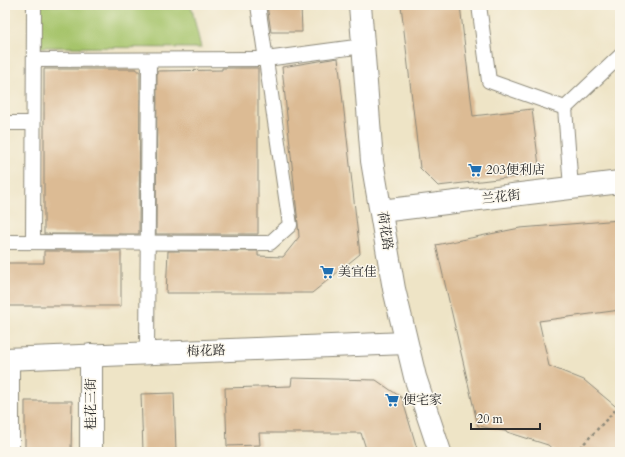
<svg xmlns="http://www.w3.org/2000/svg" width="625" height="457" font-family="Cardo,'Noto Serif SC',serif">
	<style>
		.green { fill: #a6c46b; stroke: #68784b }
		.building { fill: #dcbb94 }
		.lines { fill: none; stroke-linecap: round; stroke-linejoin: round }
		.lane-casing { stroke: #8c8878; stroke-width: 16 }
		.street-casing { stroke: #8c8878; stroke-width: 24 }
		.path { stroke: #8c8878; stroke-width: 2.5; stroke-dasharray: 3 3; stroke-linecap: butt }
		.lane { stroke: #fff; stroke-width: 14 }
		.street { stroke: #fff; stroke-width: 22 }
		.labels { text-anchor: middle; dominant-baseline: central; stroke-width: 3; stroke-linejoin: round; paint-order: stroke }
		.poi-label { font-size: 13px; fill: #2b2b2b; stroke: #fbf7ec; text-anchor: start }
		.street-label { font-size: 13px; fill: #2b2b2b; stroke: #fbf7ec }
	</style>
	<rect width="100%" height="100%" fill="#fbf7ec"/>
	<filter id="ink" filterUnits="userSpaceOnUse"><feTurbulence type="fractalNoise" baseFrequency=".025" numOctaves="2"/><feDisplacementMap in="SourceGraphic" scale="8" xChannelSelector="R" yChannelSelector="G"/><feConvolveMatrix kernelMatrix="1 2 1 2 8 2 1 2 1" color-interpolation-filters="sRGB"/></filter>
	<filter id="wash" filterUnits="userSpaceOnUse"><feTurbulence type="fractalNoise" baseFrequency=".012" numOctaves="4" result="noise"/><feDisplacementMap in="SourceGraphic" scale="16" xChannelSelector="R" yChannelSelector="G"/><feGaussianBlur stdDeviation="0.9" result="paint"/><feColorMatrix in="noise" values="0 0 0 0 0 0 0 0 0 0 0 0 0 0 0 0 0 1.4 0 .05"/><feComposite in="paint" operator="in"/></filter>
	<g filter="url(#wash)">
		<rect width="100%" height="100%" fill="#eee4c6"/>
		<path class="green" d="M40,5H191L201,48L39,47Z"/>
		<g id="blocks">
			<g class="building">
				<path d="M267,5H301L302,32H271Z"/>
				<path d="M401,5H460L473,116L532,109L540,174L438,186L420,168Z"/>
				<path d="M338,58L360,254L312,293H166L168,251H258V256L283,257L299,237L298,224L282,67Z"/>
				<path d="M222,68H258V234H156L157,71L222,70Z"/>
				<path d="M44,69H137V71H140L139,234H44Z"/>
				<path d="M620,220V310L539,321L549,366L584,380L620,410V452H556L548,445L504,431L478,426L436,245L520,228Z"/>
				<path d="M44,251H121V306H5V263H44Z"/>
				<path d="M292,378L376,380L402,398L418,452H367L361,433H259L260,445L227,446L225,388L291,386Z"/>
				<path d="M174,393L176,451H143L141,394Z"/>
				<path d="M25,401H72L71,452H25Z"/>
			</g>
		</g>
	</g>
	<g filter="url(#ink)">
		<use href="#blocks" fill-opacity="0" stroke="#8c8878" stroke-width="1"/>
		<g class="lines">
			<defs>
				<g id="lane">
					<path d="M479,5L489,81L565,108"/>
					<path d="M34,60L266,59L363,46"/>
					<path d="M565,108L571,188"/>
					<path d="M565,108L620,56"/>
					<path d="M5,123H33"/>
					<path d="M5,242L270,243L290,225L258,5"/>
					<path d="M33,242L34,5"/>
					<path d="M147,353L149,60"/>
					<path d="M12,452V359"/>
				</g>
				<g id="street">
					<path d="M360,5L372,161L394,289L415,377L440,452"/>
					<path d="M381,211L620,182"/>
					<path d="M5,359L406,343"/>
					<path d="M91,452V355"/>
				</g>
			</defs>
			<use href="#lane" class="lane-casing"/>
			<use href="#street" class="street-casing"/>
			<path class="path" d="M576,452L620,405"/>
			<use href="#lane" class="lane"/>
			<use href="#street" class="street"/>
		</g>
	</g>
	<defs>
		<symbol id="supermarket-bare" viewBox="-9 -9 18 18"><path d="M-6-5.5h2.5l.6 2H6L4.5 2H-2.5L-4.4-4H-6ZM-1.5 3.2a1.3 1.3 0 1 0 .1 0ZM3 3.2a1.3 1.3 0 1 0 .1 0Z" fill="#1f6fb2" stroke="#fbf7ec" stroke-width="2.5" paint-order="stroke"/></symbol>
	</defs>
	<g fill-rule="evenodd">
		<use href="#supermarket-bare" x="465" y="160" width="20" height="20"/>
		<use href="#supermarket-bare" x="317" y="262" width="20" height="20"/>
		<use href="#supermarket-bare" x="382" y="390" width="20" height="20"/>
	</g>
	<g class="labels">
		<g class="poi-label">
			<text x="486" y="170">203便利店</text>
			<text x="338" y="272">美宜佳</text>
			<text x="403" y="400">便宅家</text>
		</g>
		<g class="street-label">
			<text transform="translate(501 197) rotate(-7)">兰花街</text>
			<text transform="translate(385 231) rotate(81)">荷花路</text>
			<text transform="translate(206 351) rotate(-2)">梅花路</text>
			<text transform="translate(91 404) rotate(-90)">桂花三街</text>
		</g>
	</g>
	<rect width="625" height="457" fill="none" stroke="#fbf7ec" stroke-width="20"/>
	<path d="M471 423v6h69v-6" fill="none" stroke="#2b2b2b" stroke-width="2"/>
	<text x="477" y="423" font-size="12" fill="#2b2b2b" stroke="#fbf7ec" stroke-width="3" paint-order="stroke">20 m</text>
</svg>
